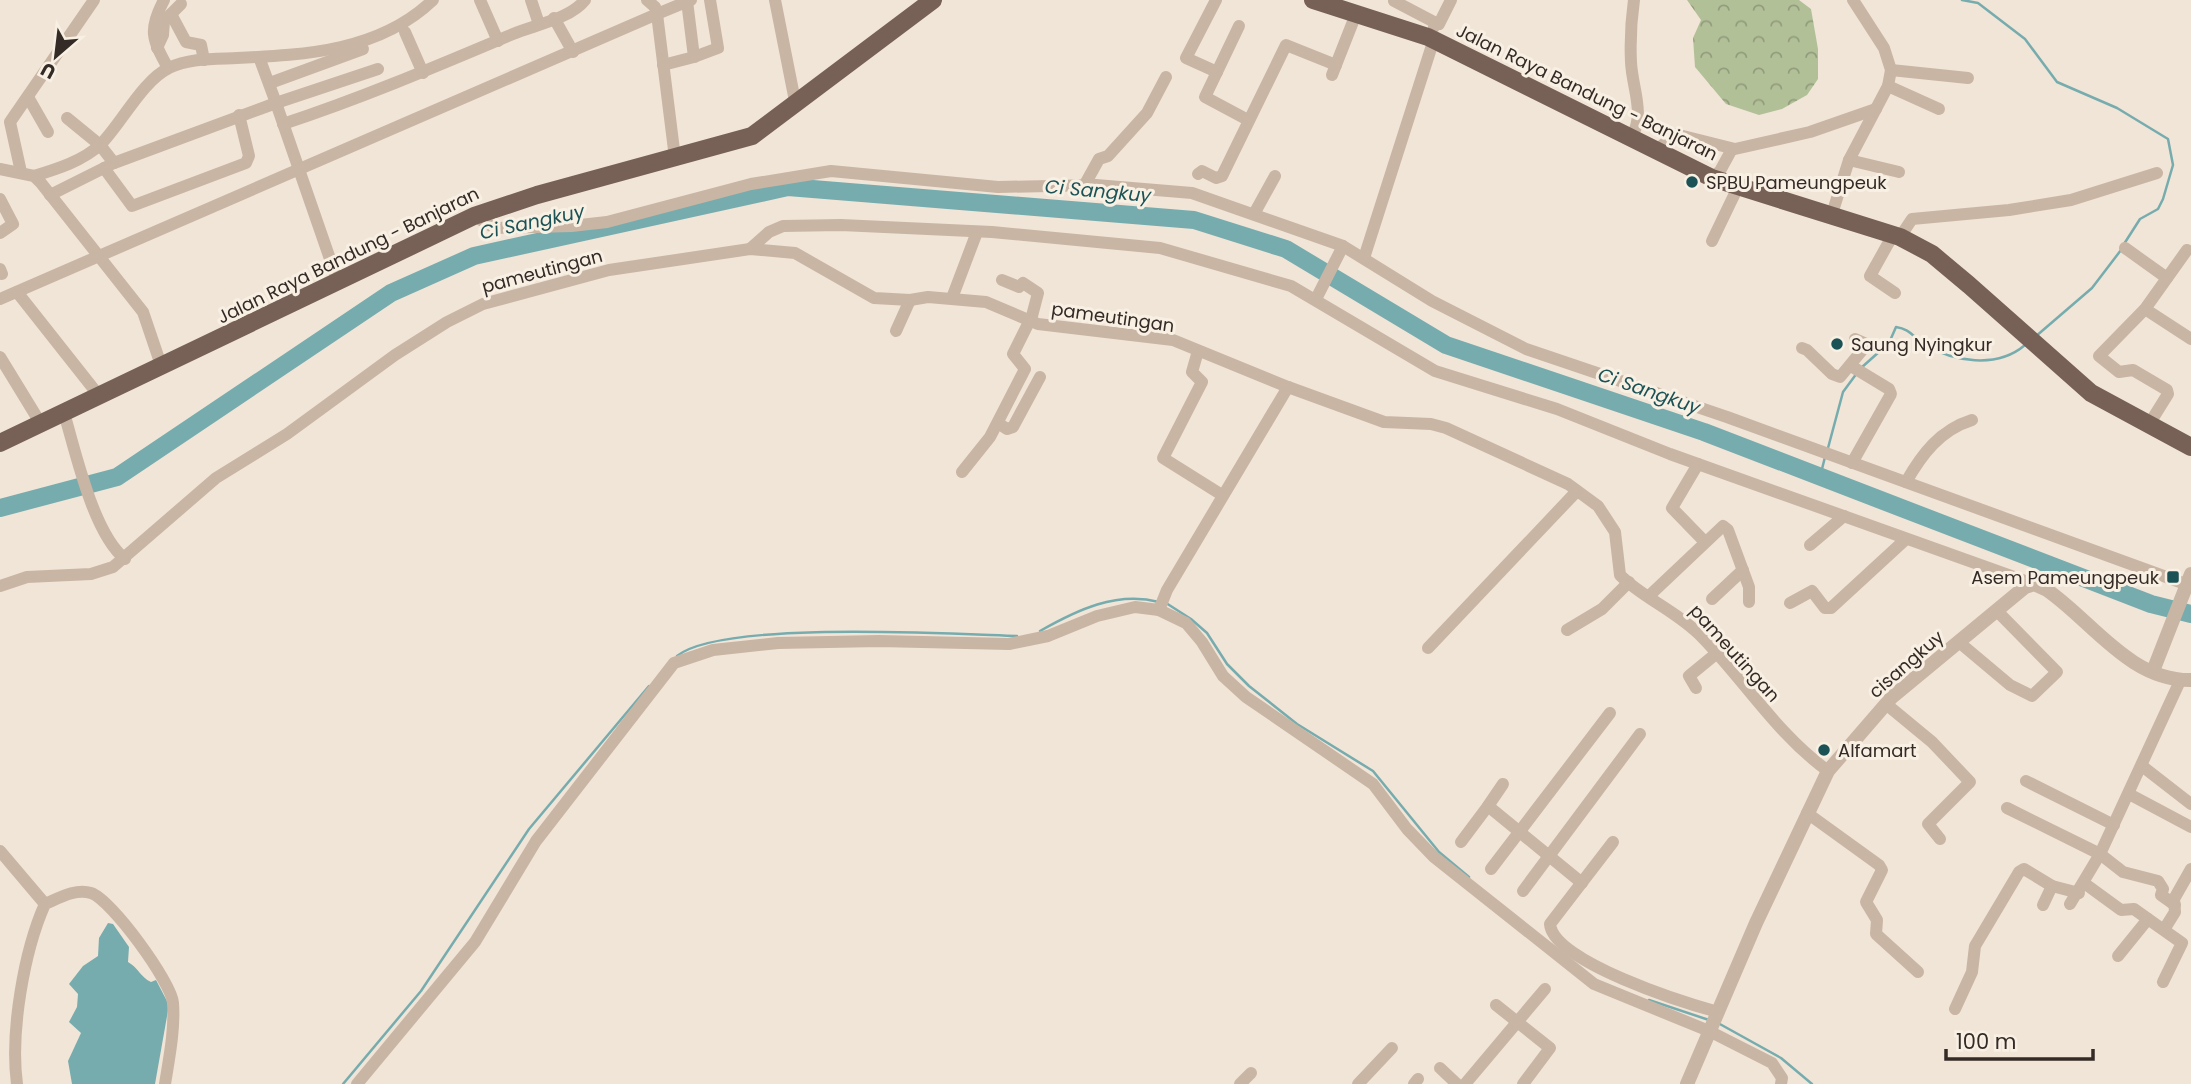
<svg xmlns="http://www.w3.org/2000/svg" width="2191" height="1084" font-family="Poppins,sans-serif">
	<style>
		.forest { fill: url(#forest-crowns) }
		.water { fill: #77acae }
		.lines { fill: none; stroke-linecap: round; stroke-linejoin: round }
		.stream { stroke: #77acae; stroke-width: 2.5 }
		.river { stroke: #77acae; stroke-width: 18 }
		.minor { stroke: #c9b5a4; stroke-width: 12 }
		.tertiary { stroke: #c9b5a4; stroke-width: 14 }
		.primary { stroke: #776157; stroke-width: 18 }
		.poi-dot { fill: #1b5256; stroke: #f9f0e4; stroke-width: 2.5 }
		.labels { text-anchor: middle; dominant-baseline: central; stroke-width: 6; stroke-linejoin: round; paint-order: stroke }
		.street-label { font-size: 18px; fill: #342a26; stroke: #f9f0e4 }
		.poi-label { font-size: 18px; fill: #342a26; stroke: #f9f0e4; text-anchor: start }
		.water-label { font-size: 19px; font-style: italic; fill: #1b5256; stroke: #f9f0e4 }
	</style>
	<defs>
		<pattern id="forest-crowns" width="20" height="18" patternUnits="userSpaceOnUse" patternTransform="scale(1.75)"><rect width="20" height="18" fill="#b2c098"/><path d="M2 6a3 3 0 1 1 6 0M12 15a3 3 0 1 1 6 0" fill="none" stroke="#929c7c"/></pattern>
	</defs>
	<rect width="100%" height="100%" fill="#f1e5d8"/>
	<path class="forest" d="M1687,0H1799L1811,9L1818,49V79L1807,95L1782,109L1759,115L1726,104L1695,67L1693,38L1701,20Z"/>
	<path class="water" d="M108,923L113,924L129,947L128,962C139,968 140,977 151,982L156,980L169,1005L155,1084H72L68,1061L81,1033L69,1022L77,1007L78,994L69,984L83,966L98,956L99,938Z"/>
	<g class="lines">
		<g class="stream">
			<path d="M1962,0L1978,3L2025,39L2057,82L2117,108L2168,139L2173,165L2163,199L2158,209L2140,219L2124,244"/>
			<path d="M2035,337L2092,288L2121,250"/>
			<path d="M1861,368L1889,343L1896,327C1910,329 1913,337 1924,344C1953,362 1997,369 2025,345"/>
			<path d="M1828,448L1843,392L1857,373"/>
			<path d="M1820,477L1825,457"/>
			<path d="M1166,603L1191,619L1207,633L1227,664L1249,686L1297,724L1373,771L1439,852L1469,877"/>
			<path d="M1040,631C1077,610 1116,591 1159,602"/>
			<path d="M677,656C721,620 953,634 1017,636"/>
			<path d="M1649,1000L1709,1020"/>
			<path d="M1718,1023L1781,1058L1812,1084"/>
			<path d="M343,1084L421,991L529,829L649,686"/>
		</g>
		<path class="river" d="M0,508L117,477L391,293L474,256L788,187L1194,220L1286,249L1446,345L1704,432L2151,604L2191,614"/>
		<g class="minor">
			<path d="M164,0C148,30 152,39 168,68"/>
			<path d="M480,0L498,41"/>
			<path d="M531,0L539,24"/>
			<path d="M647,0L655,7L657,14L691,0"/>
			<path d="M775,0L796,106"/>
			<path d="M1216,0L1186,58L1217,72"/>
			<path d="M1394,1L1436,23"/>
			<path d="M171,14L186,42L201,45L204,60"/>
			<path d="M554,18L573,52"/>
			<path d="M1239,26L1205,97L1248,120"/>
			<path d="M1434,27L1436,23L1439,24L1451,0"/>
			<path d="M405,32L423,73"/>
			<path d="M157,48L163,35L164,21L181,4"/>
			<path d="M259,57L276,103L378,69"/>
			<path d="M694,57L718,48L710,0"/>
			<path d="M663,65L694,57L687,1"/>
			<path d="M1891,70L1968,78"/>
			<path d="M1332,75L1356,14"/>
			<path d="M270,83L363,49"/>
			<path d="M1888,86L1939,109"/>
			<path d="M28,97L48,132"/>
			<path d="M67,118L100,145L114,163"/>
			<path d="M283,124C362,98 437,66 513,34C534,25 570,19 585,0"/>
			<path d="M1631,138C1646,114 1632,88 1631,62C1630,41 1631,21 1634,0"/>
			<path d="M1656,151L1675,134L1735,149L1810,132L1876,109"/>
			<path d="M1849,160L1899,172"/>
			<path d="M104,168L132,206L246,163L249,156L239,115"/>
			<path d="M0,169L34,176L41,183L143,312L162,368"/>
			<path d="M21,172L10,122L94,0"/>
			<path d="M1198,174L1202,171L1216,178L1222,176L1286,45L1336,65"/>
			<path d="M34,176C57,169 83,161 101,144C121,124 143,80 169,68C189,58 215,59 237,58C306,55 380,51 433,0"/>
			<path d="M1712,178L1720,171L1732,149"/>
			<path d="M1084,186L1099,159L1108,156L1147,113L1166,77"/>
			<path d="M50,195L114,163L276,103L338,282"/>
			<path d="M0,199L13,224L0,233"/>
			<path d="M1254,214L1275,176"/>
			<path d="M1832,214L1849,160L1888,86L1891,70L1884,48L1853,0"/>
			<path d="M474,216L495,228L571,226L607,222L751,184L831,171L998,187L1096,185L1192,193L1343,246L1432,301L1526,349L1727,417L2191,586"/>
			<path d="M1894,233L1870,276L1895,293"/>
			<path d="M1900,237L1912,219L2009,210L2071,200L2157,173"/>
			<path d="M1712,241L1738,187"/>
			<path d="M2125,248L2167,278"/>
			<path d="M750,249L769,232L783,226L841,225L992,232L1160,248L1291,286L1435,371L1557,409L1670,454L2034,584"/>
			<path d="M1364,258L1434,39"/>
			<path d="M0,269L2,274"/>
			<path d="M17,292L100,397"/>
			<path d="M952,298L977,232"/>
			<path d="M0,299L657,14L675,158"/>
			<path d="M1316,299L1343,246"/>
			<path d="M2145,309L2191,339"/>
			<path d="M896,331L910,300"/>
			<path d="M1802,348L1807,350L1832,374L1840,377L1864,348V343L1855,339"/>
			<path d="M1198,351L1192,372L1202,382L1163,458L1222,495"/>
			<path d="M0,357L41,424"/>
			<path d="M1851,366L1889,389L1891,394L1852,463"/>
			<path d="M64,413C76,453 93,533 125,559"/>
			<path d="M998,423L1007,429L1013,427L1040,377"/>
			<path d="M2148,426L2168,394L2167,390L2133,370L2119,372L2099,356L2145,309L2187,250"/>
			<path d="M1698,464L1672,508L1705,542"/>
			<path d="M962,472L990,437L1025,369L1013,354L1032,316L1038,293L1023,283L1019,287L1002,280"/>
			<path d="M1906,482C1922,454 1940,430 1972,420"/>
			<path d="M1810,545L1844,516"/>
			<path d="M0,586L27,577L91,574L113,567L216,478L287,434L395,355L447,322L483,304L609,270L750,249L795,253L874,298L910,300L928,297L986,302L1038,324L1173,340L1288,387L1384,422L1431,424L1446,428L1568,484L1598,506L1615,532L1620,575C1641,597 1677,611 1702,637C1745,681 1777,734 1828,771"/>
			<path d="M1650,595L1723,526L1728,530L1749,587V602"/>
			<path d="M1712,599L1743,570"/>
			<path d="M1790,603L1812,591L1825,608H1831L1906,539"/>
			<path d="M1159,610L1167,590L1288,387"/>
			<path d="M1567,630L1602,609L1629,582"/>
			<path d="M1960,643L2010,685L2032,696L2057,672L1997,611"/>
			<path d="M1428,648L1577,491"/>
			<path d="M1696,688L1689,676L1717,653"/>
			<path d="M1886,704L1932,742L1970,782L1928,824L1940,839"/>
			<path d="M2142,766L2191,804"/>
			<path d="M2026,781L2114,825"/>
			<path d="M2129,794L2191,827"/>
			<path d="M1488,806L1503,784"/>
			<path d="M2007,808L2100,854L2123,872L2158,881L2163,889L2161,895L2175,905"/>
			<path d="M1807,813L1879,865L1882,870L1866,902L1877,920L1876,934L1918,972"/>
			<path d="M1461,842L1488,806L1582,883"/>
			<path d="M1613,842L1550,924C1553,962 1685,1003 1718,1012"/>
			<path d="M0,851L45,904"/>
			<path d="M1491,869L1610,713"/>
			<path d="M2084,883L2121,910L2134,909L2148,919L2118,956"/>
			<path d="M1523,891L1640,734"/>
			<path d="M2070,904L2100,854L2180,681"/>
			<path d="M2043,905L2052,886L2079,893"/>
			<path d="M2148,919L2182,943L2163,982"/>
			<path d="M2165,928L2175,912L2174,899L2191,869"/>
			<path d="M1496,1005L1550,1048L1523,1084"/>
			<path d="M1955,1009L1972,972L1975,946L2019,872L2024,869L2052,886"/>
			<path d="M1440,1068L1457,1084"/>
			<path d="M17,1084C10,1032 24,951 45,904C59,898 76,888 91,893C111,899 172,983 173,1003C175,1029 169,1059 165,1084"/>
			<path d="M357,1084L475,942L536,841L674,663L713,650L778,643L879,641L1009,644L1048,636L1097,616L1135,607L1159,610L1186,623L1202,642L1223,676L1246,697L1373,784L1407,829L1434,857L1594,984L1709,1031L1772,1063L1782,1078L1781,1084"/>
			<path d="M1240,1084L1251,1073"/>
			<path d="M1358,1084L1392,1048"/>
			<path d="M1414,1084L1418,1079"/>
			<path d="M1465,1084L1545,989"/>
		</g>
		<g class="tertiary">
			<path d="M2153,671L2191,574"/>
			<path d="M1687,1084L1756,923L1828,771L1892,697L2025,587L2034,584L2047,590C2092,621 2130,681 2191,680"/>
		</g>
		<g class="primary">
			<path d="M1313,0L1428,37L1712,178L1900,237L1932,254L1969,285L2091,393L2191,447"/>
			<path d="M0,443L474,216L537,195L752,136L933,0"/>
		</g>
	</g>
	<g class="poi-dot">
		<circle cx="1692" cy="182" r="7"/>
		<circle cx="1837" cy="344" r="7"/>
		<rect x="2166" y="570" width="14" height="14" rx="3.5"/>
		<circle cx="1824" cy="750" r="7"/>
	</g>
	<g class="labels">
		<g class="street-label">
			<text transform="translate(1587 92) rotate(26)">Jalan Raya Bandung - Banjaran</text>
			<text transform="translate(348 255) rotate(-26)">Jalan Raya Bandung - Banjaran</text>
			<text transform="translate(542 271) rotate(-15)">pameutingan</text>
			<text transform="translate(1113 317) rotate(8)">pameutingan</text>
			<text transform="translate(1735 653) rotate(48)">pameutingan</text>
			<text transform="translate(1906 664) rotate(-41)">cisangkuy</text>
		</g>
		<g class="poi-label">
			<text x="1706" y="182">SPBU Pameungpeuk</text>
			<text x="1851" y="344">Saung Nyingkur</text>
			<text x="2159" y="577" text-anchor="end">Asem Pameungpeuk</text>
			<text x="1838" y="750">Alfamart</text>
		</g>
		<g class="water-label">
			<text transform="translate(1098 191) rotate(5)">Ci Sangkuy</text>
			<text transform="translate(532 222) rotate(-12)">Ci Sangkuy</text>
			<text transform="translate(1649 391) rotate(19)">Ci Sangkuy</text>
		</g>
	</g>
	<g transform="translate(56 56) rotate(208)" stroke="#f9f0e4" stroke-width="5" paint-order="stroke">
	<path d="M0-5L12 26L0 18L-12 26Z" fill="#342a26"/>
	<text y="-10" font-size="19" font-weight="bold" text-anchor="middle" fill="#342a26">U</text>
	</g>
	<path d="M1946 1049v10h147v-10" fill="none" stroke="#342a26" stroke-width="3.5"/>
	<text x="1956" y="1049" font-size="21" fill="#342a26" stroke="#f9f0e4" stroke-width="5" paint-order="stroke">100 m</text>
</svg>
